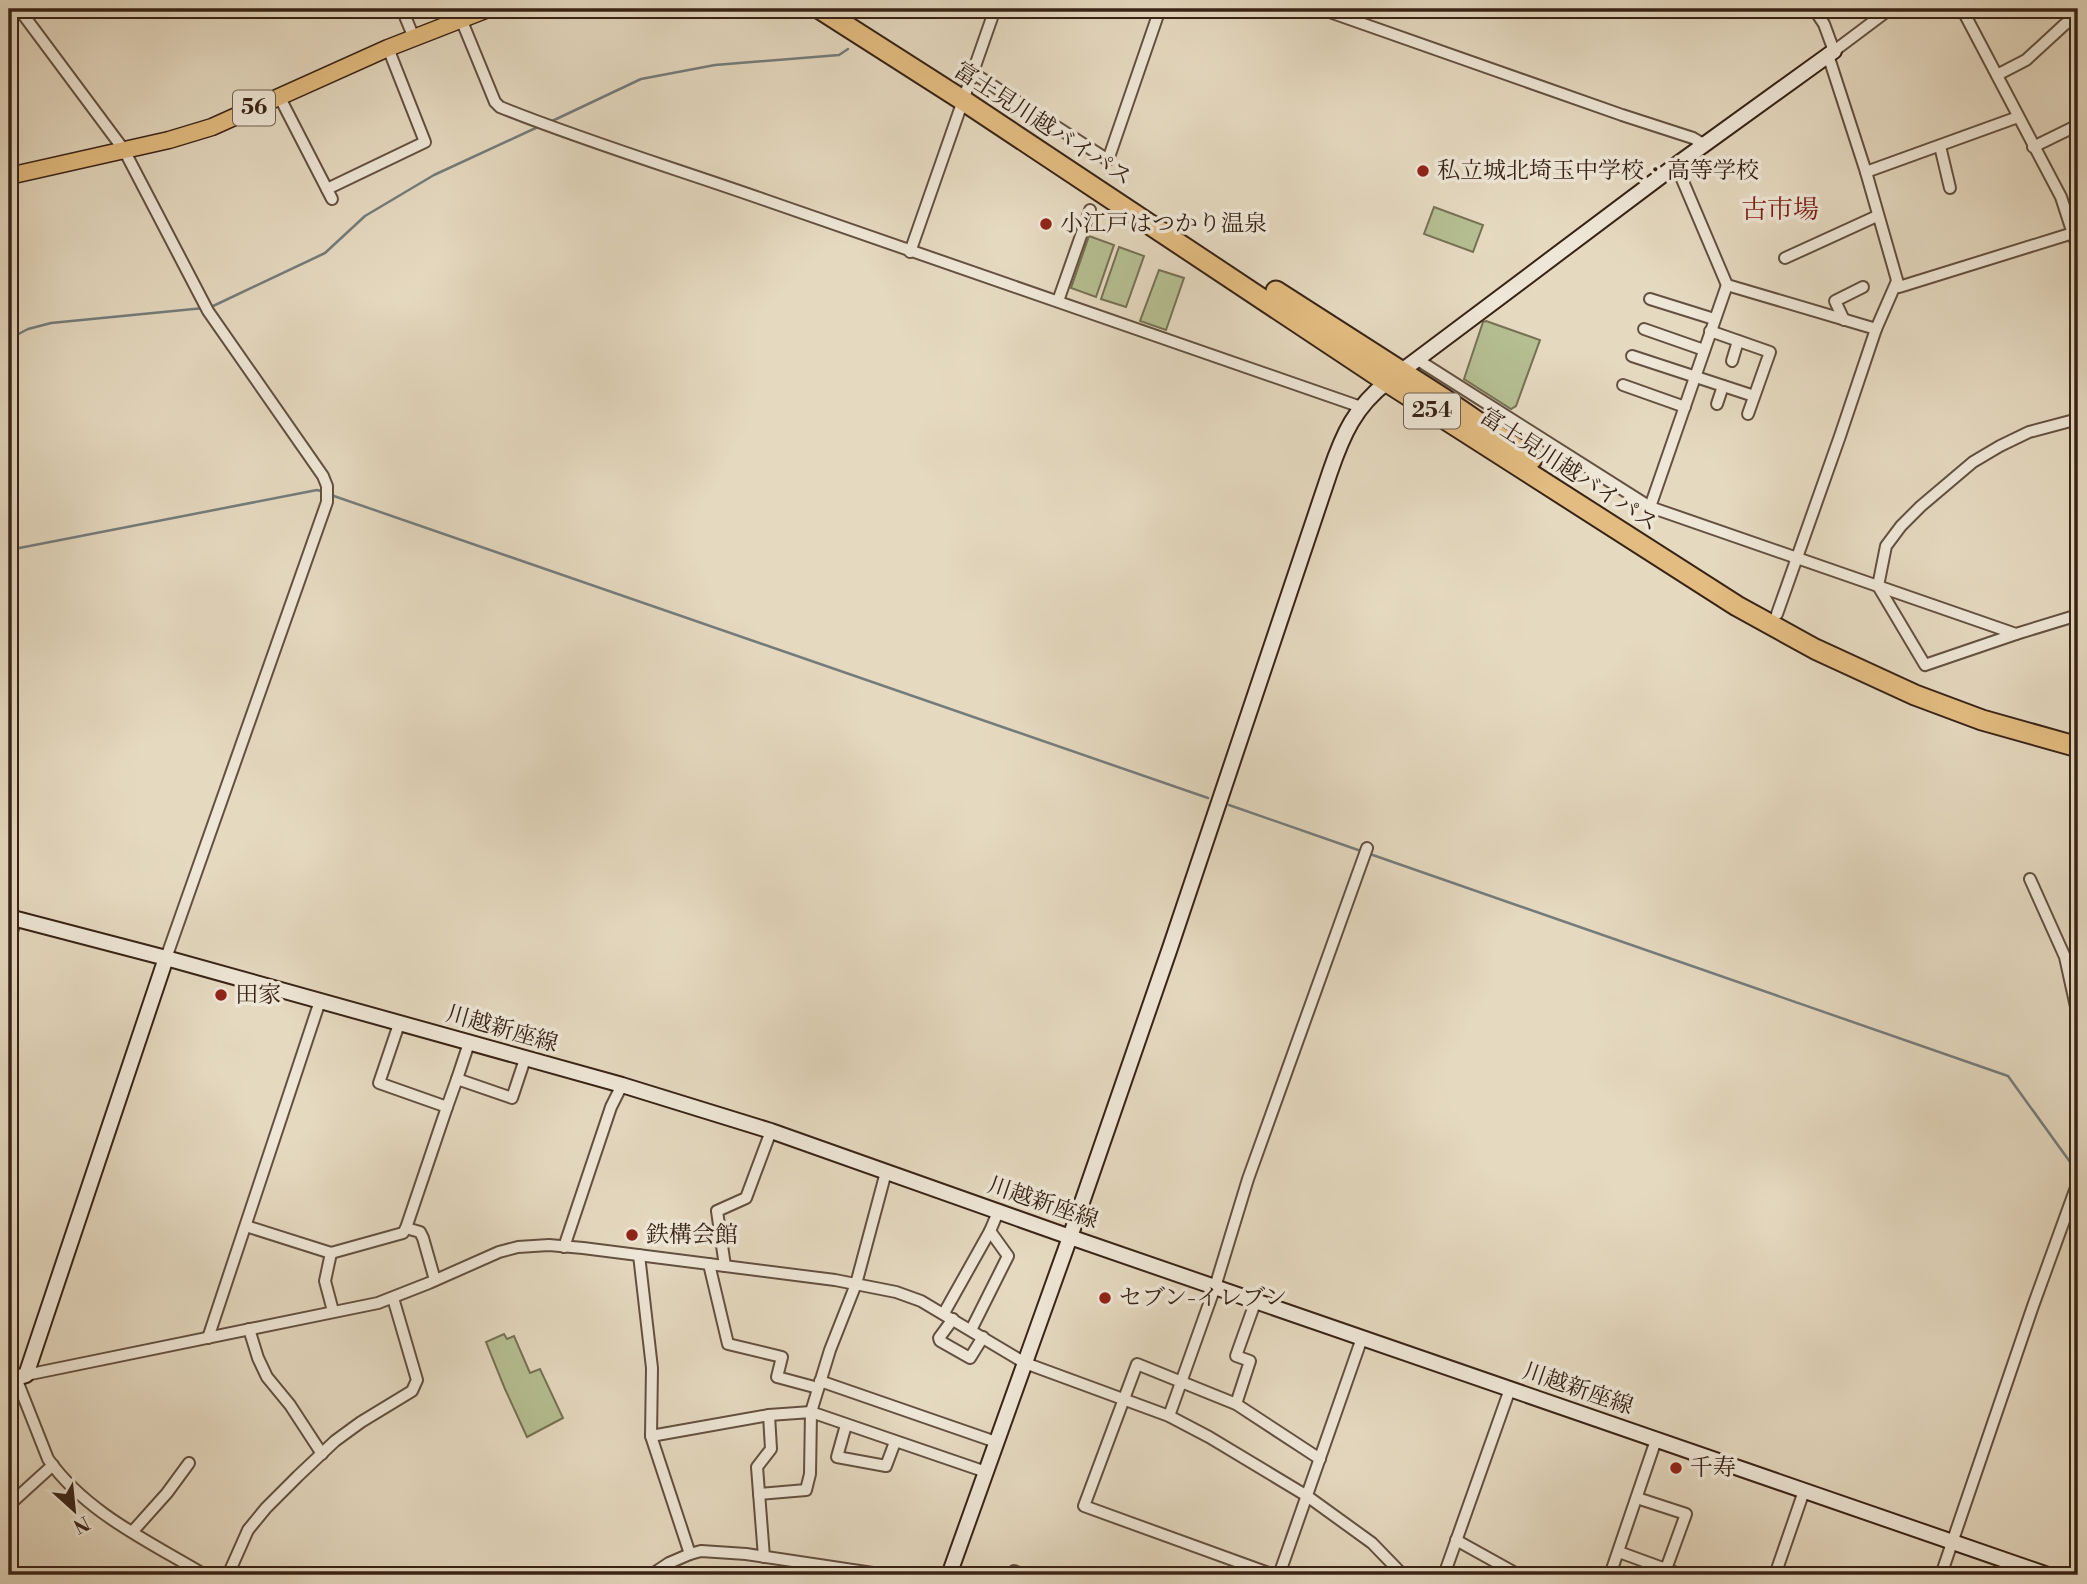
<svg xmlns="http://www.w3.org/2000/svg" width="2087" height="1584" font-family="'Libre Bodoni','Noto Serif JP',serif">
	<style>
		.green { fill: #b5bf92; stroke: #767154; stroke-width: 2 }
		.lines { fill: none; stroke-linecap: round; stroke-linejoin: round }
		.stream { stroke: #747c7b; stroke-width: 2.5 }
		.street-casing { stroke: #635040; stroke-width: 14 }
		.secondary-casing { stroke: #382316; stroke-width: 18 }
		.primary-casing { stroke: #382316; stroke-width: 19 }
		.highway-casing { stroke: #382316; stroke-width: 23 }
		.street { stroke: #eee6d6; stroke-width: 10 }
		.secondary { stroke: #eee6d6; stroke-width: 14 }
		.primary { stroke: #e2bc80; stroke-width: 16 }
		.highway { stroke: #e2bc80; stroke-width: 19 }
		.poi-dot { fill: #8f2418; stroke: #eee6d6; stroke-width: 2.5 }
		.labels { text-anchor: middle; dominant-baseline: central; stroke-width: 7; stroke-linejoin: round; paint-order: stroke }
		.shield { fill: #eee6d6; stroke: #6f5e50; stroke-width: 2 }
		.shield-label { font-size: 21px; font-weight: bold; fill: #382316 }
		.street-label { font-size: 23px; fill: #382316; stroke: #eee6d6 }
		.poi-label { font-size: 23px; fill: #382316; stroke: #eee6d6; text-anchor: start }
		.quarter-label { font-size: 26px; fill: #7a1f14; stroke: #eee6d6 }
	</style>
	<rect width="100%" height="100%" fill="#e5d9c0"/>
	<filter id="stains"><feTurbulence type="fractalNoise" baseFrequency=".00286" numOctaves="4"/><feColorMatrix values="0 0 0 0 .2 0 0 0 0 .09 0 0 0 0 .02 0 0 0 .5 -.17"/></filter>
	<radialGradient id="worn" r=".72"><stop offset=".6" stop-color="#630" stop-opacity="0"/><stop offset="1" stop-color="#630" stop-opacity=".3"/></radialGradient>
	<g class="green">
		<path d="M1434,207L1483,225L1473,252L1424,234Z"/>
		<path d="M1089,236L1114,245L1096,297L1071,288Z"/>
		<path d="M1119,247L1144,256L1126,307L1101,299Z"/>
		<path d="M1159,270L1184,278L1166,330L1140,321Z"/>
		<path d="M1486,321L1540,340L1516,406L1511,409L1464,379L1483,322Z"/>
		<path d="M504,1334L507,1339L514,1336L530,1373L540,1369L563,1418L527,1437L505,1389L486,1342Z"/>
	</g>
	<g class="lines">
		<g class="stream">
			<path d="M891,13L896,9"/>
			<path d="M550,122L641,79L715,65L839,55L848,49"/>
			<path d="M211,307L325,253L365,216L434,175L540,126"/>
			<path d="M9,339L28,329L51,323L204,308"/>
			<path d="M331,495L1208,798"/>
			<path d="M9,550L317,490L325,492"/>
			<path d="M1229,805L1361,851"/>
			<path d="M1367,853L2008,1076L2078,1173"/>
		</g>
		<defs>
			<g id="street">
				<path d="M19,9L124,150L208,311L323,476L327,486V502L166,958"/>
				<path d="M402,9L414,38"/>
				<path d="M1321,9L1622,115L1693,138L1705,145"/>
				<path d="M1814,9L1824,24L1834,51L1890,9"/>
				<path d="M1962,9L2061,197L2078,249"/>
				<path d="M461,19L495,102L500,107C587,142 677,169 765,200C963,270 1162,338 1361,407"/>
				<path d="M1828,55L1866,172L1899,287L2073,233"/>
				<path d="M973,73L1108,160L1160,9"/>
				<path d="M1997,75L2026,60L2064,25L2078,14"/>
				<path d="M279,96L332,199"/>
				<path d="M1940,146L1950,188"/>
				<path d="M2033,147L2078,125"/>
				<path d="M1676,165L1727,285L1876,329"/>
				<path d="M1866,172L2018,117"/>
				<path d="M327,189L425,142L388,48"/>
				<path d="M910,252L995,9"/>
				<path d="M1785,258L1877,216"/>
				<path d="M1727,285L1650,507L2016,634L2078,615"/>
				<path d="M1650,299L1714,319"/>
				<path d="M1058,301L1090,210"/>
				<path d="M1844,320L1835,301L1863,287"/>
				<path d="M1644,329L1704,350"/>
				<path d="M1710,331L1770,352L1748,414"/>
				<path d="M1632,356L1754,396"/>
				<path d="M1418,360L1650,507"/>
				<path d="M1732,361L1738,341"/>
				<path d="M1623,385L1685,407"/>
				<path d="M1717,404L1723,386"/>
				<path d="M1777,614L1840,436L1876,329L1897,281"/>
				<path d="M2016,634L1925,665L1878,586L1886,546L1901,526L1921,506L1973,462L2000,446L2029,432L2078,419"/>
				<path d="M2030,879L2065,957L2078,1016"/>
				<path d="M9,941L16,919"/>
				<path d="M399,1024L379,1083L447,1107L457,1079L512,1098L525,1059"/>
				<path d="M457,1079L469,1043"/>
				<path d="M886,1172L856,1284L830,1350L811,1412L986,1472"/>
				<path d="M246,1226L331,1253L403,1233L406,1228L447,1107"/>
				<path d="M406,1228L420,1232L423,1238L435,1280"/>
				<path d="M564,1247L611,1107L622,1085"/>
				<path d="M331,1253L325,1281L333,1311"/>
				<path d="M639,1255L652,1368L651,1436L690,1554"/>
				<path d="M709,1264L728,1344L782,1357L777,1377L818,1388"/>
				<path d="M725,1266L717,1211L746,1198L771,1131"/>
				<path d="M944,1313L990,1231L998,1212"/>
				<path d="M953,1319L939,1338L940,1341L970,1358L983,1337"/>
				<path d="M249,1329L258,1358L267,1377L290,1405L322,1454"/>
				<path d="M971,1330L1008,1256L990,1231"/>
				<path d="M208,1338L320,1001"/>
				<path d="M26,1375L378,1303L429,1283L499,1252L518,1247L549,1245L583,1248L835,1280L896,1292L921,1301L1025,1363L1169,1416L1209,1437L1307,1496L1372,1543L1403,1575"/>
				<path d="M10,1376L16,1378L48,1459C86,1513 150,1542 205,1575"/>
				<path d="M820,1381L996,1442"/>
				<path d="M1236,1404L1250,1361L1236,1356L1256,1300"/>
				<path d="M1169,1416L1215,1287L1248,1179L1367,848"/>
				<path d="M846,1425L837,1457L886,1466L895,1442"/>
				<path d="M651,1436L769,1415L811,1412L810,1474L806,1490L759,1494"/>
				<path d="M1637,1498L1686,1514L1666,1569"/>
				<path d="M9,1505L53,1465"/>
				<path d="M133,1531L167,1493L189,1463"/>
				<path d="M1456,1540L1519,1575"/>
				<path d="M1619,1552L1682,1575"/>
				<path d="M764,1557L757,1467L771,1449L769,1415"/>
				<path d="M228,1575L248,1530L266,1508L298,1476L335,1441L361,1422L412,1391L417,1380L393,1298"/>
				<path d="M651,1575L669,1563L690,1554L701,1551L746,1554L886,1575"/>
				<path d="M1010,1575L1014,1571L1023,1575"/>
				<path d="M1274,1575L1084,1506L1137,1364L1236,1404L1320,1459"/>
				<path d="M1279,1575L1362,1338"/>
				<path d="M1444,1575L1510,1389"/>
				<path d="M1610,1575L1656,1440"/>
				<path d="M1775,1575L1804,1491"/>
				<path d="M1941,1575L2033,1306L2078,1182"/>
			</g>
			<g id="secondary">
				<path d="M9,917L166,958L622,1085L771,1131L1070,1237L2048,1575"/>
				<path d="M9,1380L26,1375L166,958"/>
				<path d="M949,1575L1070,1237L1170,948L1330,472C1343,434 1355,407 1387,382L1676,165L1834,51"/>
			</g>
			<path id="primary" d="M9,176L169,140L212,127L388,48L488,9"/>
			<g id="highway">
				<path d="M820,9L964,101L1387,382L1737,606L1815,649L1915,695L1982,720L2078,747"/>
				<path d="M1276,291L1446,400L1532,459"/>
			</g>
		</defs>
		<use href="#street" class="street-casing"/>
		<use href="#secondary" class="secondary-casing"/>
		<use href="#primary" class="primary-casing"/>
		<use href="#highway" class="highway-casing"/>
		<use href="#street" class="street"/>
		<use href="#secondary" class="secondary"/>
		<use href="#primary" class="primary"/>
		<use href="#highway" class="highway"/>
	</g>
	<g class="poi-dot">
		<circle cx="1423" cy="171" r="7"/>
		<circle cx="1046" cy="224" r="7"/>
		<circle cx="221" cy="995" r="7"/>
		<circle cx="632" cy="1235" r="7"/>
		<circle cx="1105" cy="1298" r="7"/>
		<circle cx="1676" cy="1468" r="7"/>
	</g>
	<g class="labels">
		<g class="shield">
			<rect x="233" y="90.5" width="42" height="35" rx="5"/>
			<rect x="1404" y="393.5" width="56" height="35" rx="5"/>
		</g>
		<g class="shield-label">
			<text x="254" y="108">56</text>
			<text x="1432" y="411">254</text>
		</g>
		<g class="street-label">
			<text transform="translate(1043 124) rotate(33)">富士見川越バイパス</text>
			<text transform="translate(1569 470) rotate(33)">富士見川越バイパス</text>
			<text transform="translate(502 1029) rotate(16)">川越新座線</text>
			<text transform="translate(1043 1203) rotate(19)">川越新座線</text>
			<text transform="translate(1578 1389) rotate(19)">川越新座線</text>
		</g>
		<g class="poi-label">
			<text x="1437" y="171">私立城北埼玉中学校・高等学校</text>
			<text x="1060" y="224">小江戸はつかり温泉</text>
			<text x="235" y="995">田家</text>
			<text x="646" y="1235">鉄構会館</text>
			<text x="1119" y="1298">セブン-イレブン</text>
			<text x="1690" y="1468">千寿</text>
		</g>
		<g class="quarter-label">
			<text x="1780" y="210">古市場</text>
		</g>
	</g>
	<rect width="2087" height="1584" fill="none" stroke="#e5d9c0" stroke-width="35"/>
	<rect x="10" y="10" width="2066" height="1563" fill="none" stroke="#382316" stroke-width="3.5"/>
	<rect x="18" y="18" width="2052" height="1549" fill="none" stroke="#382316" stroke-width="2"/>
	<g transform="translate(74 1510) rotate(153)" stroke="#eee6d6" stroke-width="5" paint-order="stroke">
	<path d="M0-5L12 26L0 18L-12 26Z" fill="#382316"/>
	<text y="-10" font-size="19" font-weight="bold" text-anchor="middle" fill="#382316">N</text>
	</g>
	<rect width="100%" height="100%" filter="url(#stains)"/>
	<rect width="100%" height="100%" fill="url(#worn)"/>
</svg>
